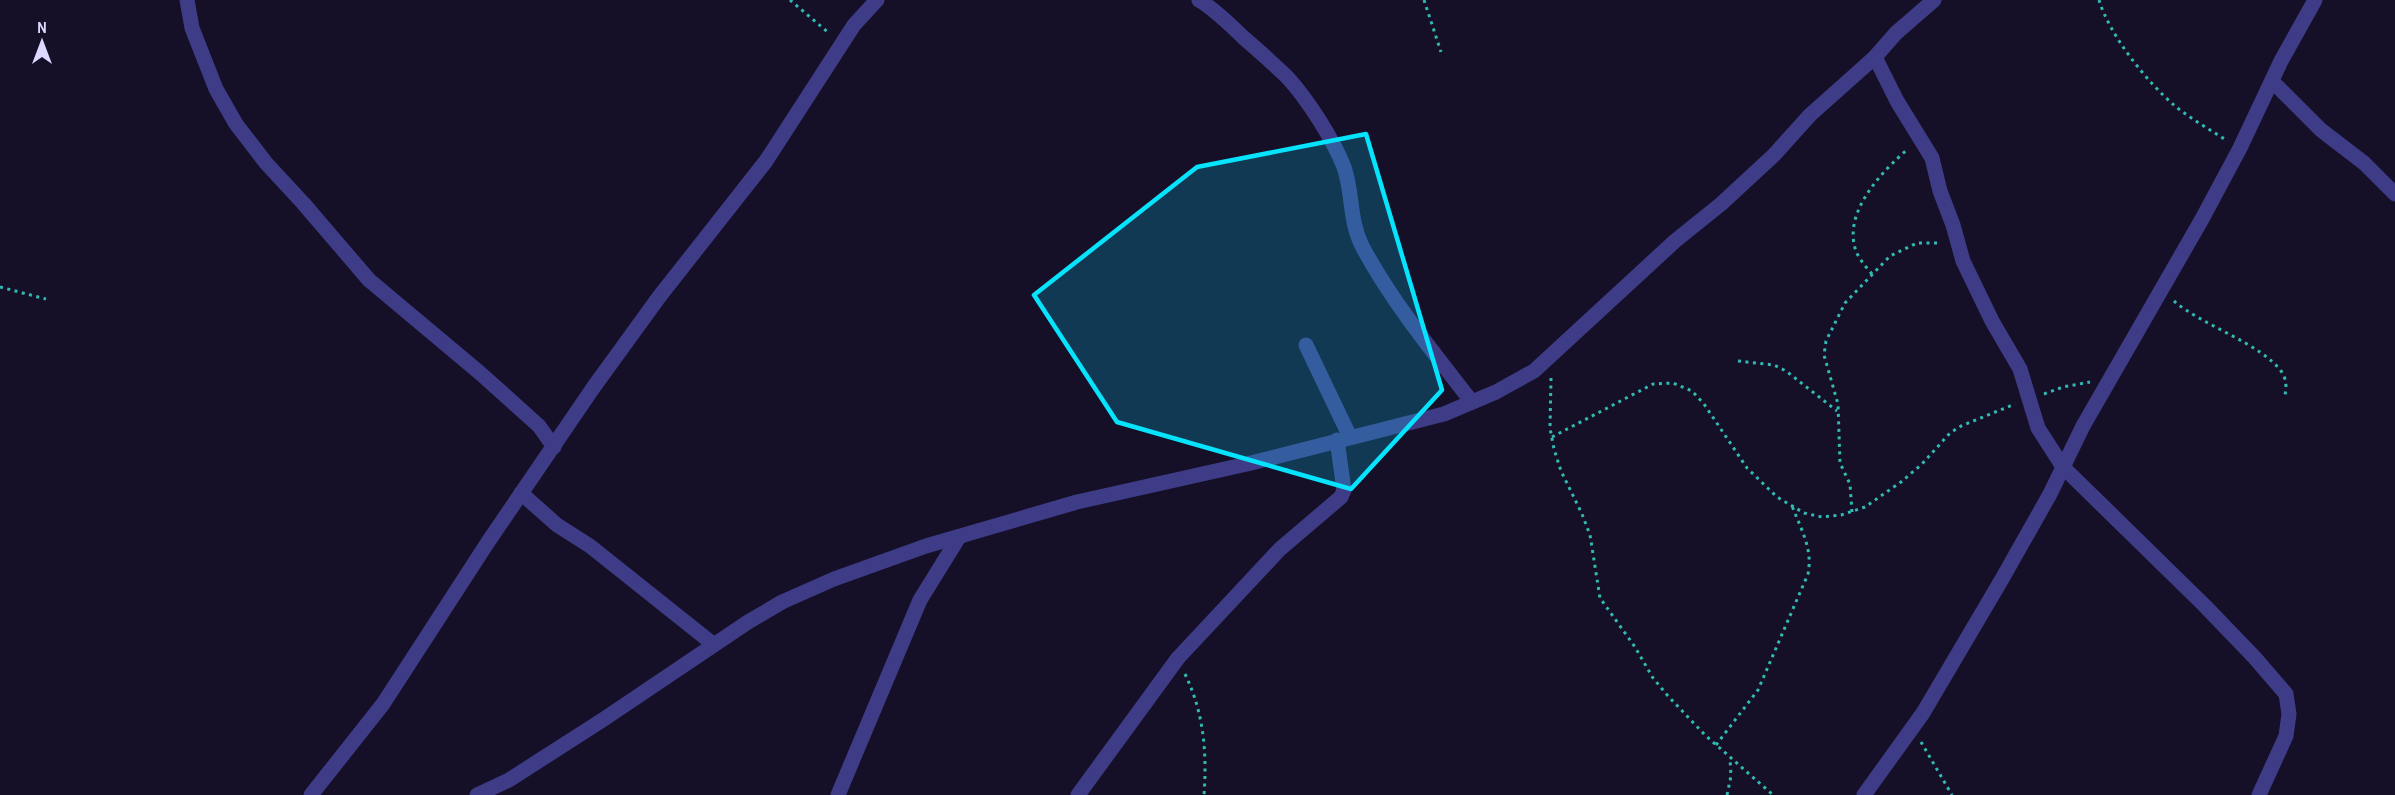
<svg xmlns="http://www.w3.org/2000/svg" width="2395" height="795" font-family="'Archivo Narrow',sans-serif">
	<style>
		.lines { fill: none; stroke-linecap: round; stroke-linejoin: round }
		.path { stroke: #31bab2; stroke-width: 3; stroke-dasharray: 3 4.5; stroke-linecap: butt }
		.street { stroke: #3f3c87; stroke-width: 15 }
		.marked { fill: #06e3fd; fill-opacity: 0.2; stroke: #06e3fd; stroke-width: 4.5; stroke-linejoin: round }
	</style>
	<rect width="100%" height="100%" fill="#151028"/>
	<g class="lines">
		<g class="path">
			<path d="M790,0L830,34"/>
			<path d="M1424,0L1441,52"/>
			<path d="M2099,0C2110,36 2147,82 2175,106C2191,119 2209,129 2226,140"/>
			<path d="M1872,274C1866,267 1859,259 1856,251C1842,213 1882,171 1908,149"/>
			<path d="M0,287L46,299"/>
			<path d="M2174,301C2203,326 2260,343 2281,371C2287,379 2287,389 2284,398"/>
			<path d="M1738,361L1774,365L1786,371L1837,411"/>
			<path d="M1551,378L1550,428L1554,449L1561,471L1582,514L1590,535L1600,598L1635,647L1653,678L1668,696L1705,735L1773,795"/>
			<path d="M2044,394L2063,387L2090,382"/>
			<path d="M1552,437L1653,384L1673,383L1692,391L1704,404L1747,468L1777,497L1804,513L1822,517L1841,515L1865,507L1901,482L1922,464L1950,433L1961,426L2015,404"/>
			<path d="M1852,512L1850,484L1840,463L1838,404L1824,355L1826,341L1845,303L1890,256L1917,243H1941"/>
			<path d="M1185,674C1204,713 1207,753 1204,795"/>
			<path d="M1921,742L1952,795"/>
			<path d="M1716,745L1758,690L1808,574C1813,549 1801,529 1792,506"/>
			<path d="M1727,795L1731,776L1730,758"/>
		</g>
		<g class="street">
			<path d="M187,0L192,28L216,89L236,124L266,163L303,203L369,280L480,373L539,426L554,447"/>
			<path d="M1199,0C1216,10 1230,25 1244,38C1259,51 1274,64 1288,78C1308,100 1333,139 1344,167C1353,193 1349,220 1362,246C1392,302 1433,352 1472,402"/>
			<path d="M1875,57L1897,101L1932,158L1940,191L1953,225L1963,261L1992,321L2020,369L2038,428L2063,467L2205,606L2255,658L2286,694L2289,714L2286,736L2259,795"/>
			<path d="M2272,81L2321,130L2364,163L2395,194"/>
			<path d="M1306,345L1350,437"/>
			<path d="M521,493L557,525L590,546L713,644"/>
			<path d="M311,795L383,704L488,542L593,388L659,297L766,161L854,25L877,0"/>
			<path d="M477,795L509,780L604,719L748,622L782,602L834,579L926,546L1077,502L1247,464L1444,414L1496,392L1534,371L1675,241L1721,204L1774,155L1810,115L1875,57L1896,33L1934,0"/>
			<path d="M838,795L920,600L959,537"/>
			<path d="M1078,795L1178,658L1280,549L1341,497L1344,490L1337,440"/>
			<path d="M1864,795L1923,713L2002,579L2050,494L2083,426L2202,219L2240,148L2281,61L2315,0"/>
		</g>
	</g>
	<path class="marked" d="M1366,134L1442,390L1351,489L1117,422L1034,295L1197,167Z"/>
	<g transform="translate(42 42)" stroke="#151028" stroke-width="4.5" paint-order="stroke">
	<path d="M0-4.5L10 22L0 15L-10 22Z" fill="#ddd8ff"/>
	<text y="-9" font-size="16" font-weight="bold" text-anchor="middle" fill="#ddd8ff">N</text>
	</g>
</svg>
